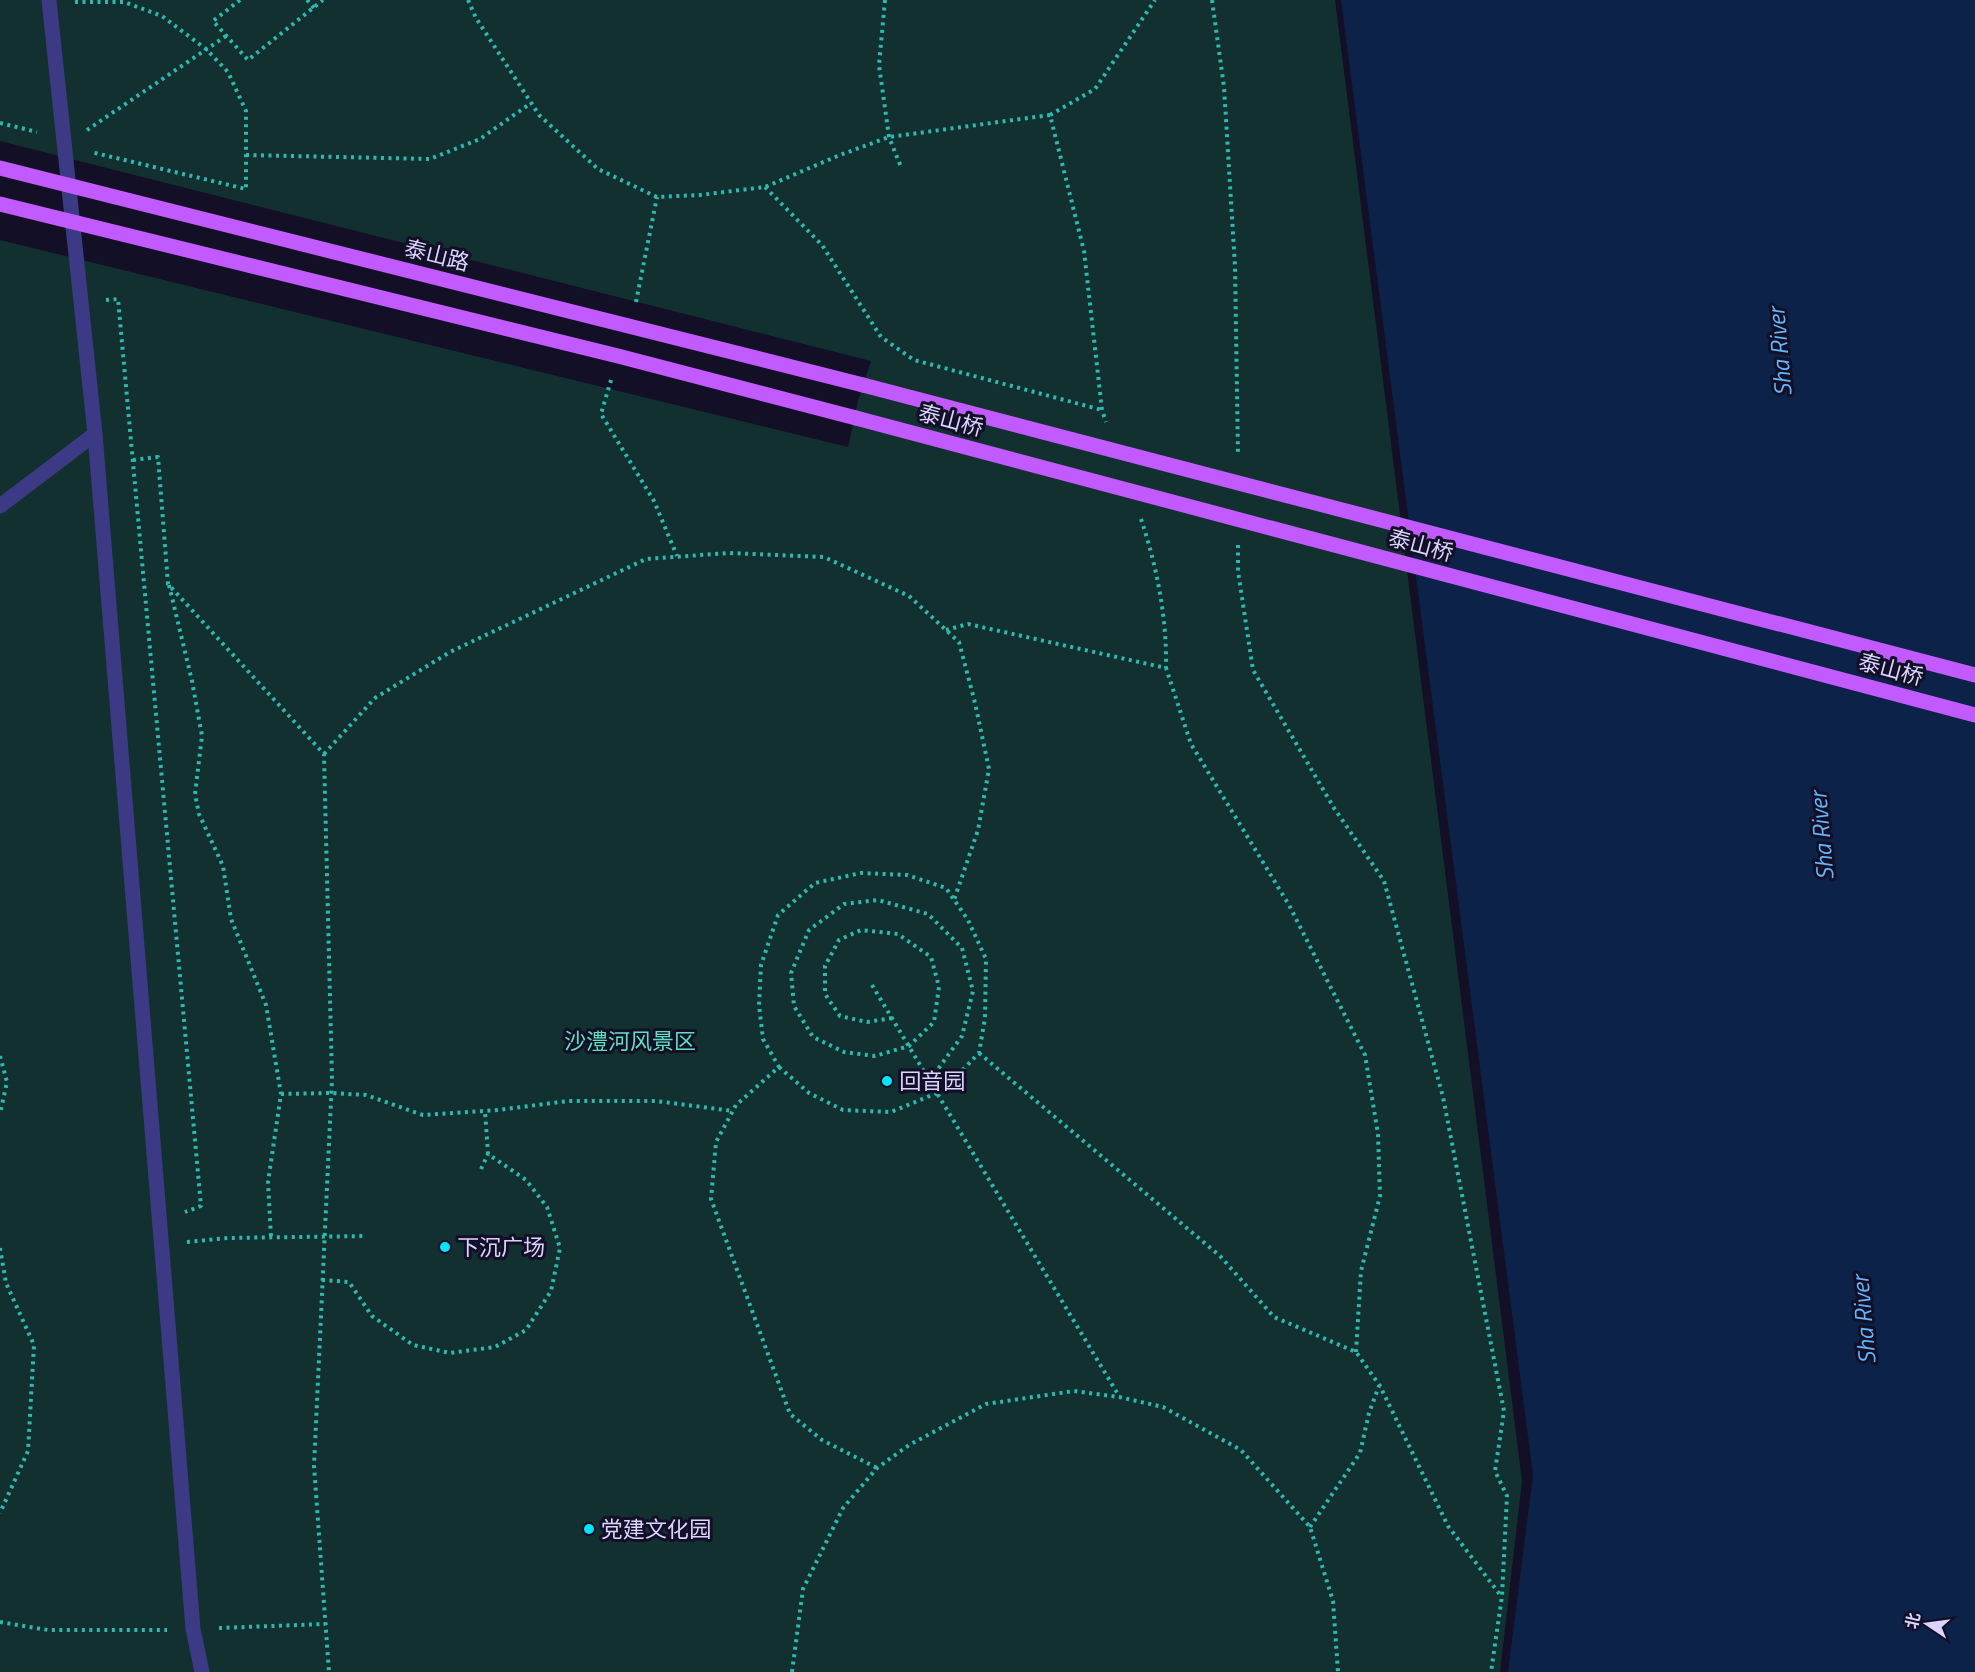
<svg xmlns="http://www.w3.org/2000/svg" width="1975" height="1672" font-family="'Titillium Web','Noto Sans SC',sans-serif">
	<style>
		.green { fill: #12302f }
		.water { fill: #0c2248 }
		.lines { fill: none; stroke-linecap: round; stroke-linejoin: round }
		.path { stroke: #2fb8b0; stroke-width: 4; stroke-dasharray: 3 4.5; stroke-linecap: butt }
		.minor { stroke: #3d3a85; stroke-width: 15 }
		.major { stroke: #c25bff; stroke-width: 15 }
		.major-bridge { stroke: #c25bff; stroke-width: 15 }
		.poi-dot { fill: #00e5ff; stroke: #130f26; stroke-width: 2 }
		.labels { text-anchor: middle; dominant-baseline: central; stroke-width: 6; stroke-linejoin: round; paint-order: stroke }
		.street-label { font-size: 22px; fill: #d9d4ff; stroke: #130f26 }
		.park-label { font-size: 22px; fill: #5fe0c0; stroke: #130f26 }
		.poi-label { font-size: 22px; fill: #d9d4ff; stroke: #130f26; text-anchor: start }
		.water-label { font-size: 24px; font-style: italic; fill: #62b6ff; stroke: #130f26 }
	</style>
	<rect width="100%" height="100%" fill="#130f26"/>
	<path class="green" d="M0,0H1335L1522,1481L1500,1672H0V240L848,447L858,401L871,361L0,141Z"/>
	<path class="water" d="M1341,0H1975V1672H1508L1533,1475Z"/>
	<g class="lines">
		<g class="path">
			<path d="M240,0L213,21L248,60L323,0"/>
			<path d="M307,0L314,8"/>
			<path d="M468,0L476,18L539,115L598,169L657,197L700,195L765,187L840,155L889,137L1050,115L1084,251L1102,410L1106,422"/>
			<path d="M885,0L879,65L889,137L901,167"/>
			<path d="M1212,0L1224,87L1235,266L1238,456"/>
			<path d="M75,2H124L162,16L206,49L228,72L246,111V189L91,152"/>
			<path d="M1050,115L1095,89L1155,0"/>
			<path d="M0,123L37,132"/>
			<path d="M87,130L226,36"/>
			<path d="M246,155L430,159L480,139L531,103"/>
			<path d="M765,187L822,245L881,337L914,360L1102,410"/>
			<path d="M106,300L118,299L201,1206L185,1212"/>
			<path d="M636,302L657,197"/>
			<path d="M611,380L601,414L654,501L677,556"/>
			<path d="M133,460L158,457L168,584L324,754L332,1079L314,1466L329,1672"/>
			<path d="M1141,519C1157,567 1167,618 1166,668"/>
			<path d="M1238,545V571L1253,670L1334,808L1384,881L1443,1097L1504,1411L1495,1471L1507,1496L1502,1596L1491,1672"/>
			<path d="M169,585L192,681L202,736L195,794L199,814L223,866L231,919L266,1005L281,1094L268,1182L271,1237"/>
			<path d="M946,630L968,624L1166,668L1191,744L1289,905L1365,1055L1378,1134L1380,1196L1361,1271L1356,1352"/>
			<path d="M324,754L375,698L450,652L646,559L729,553L824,557L909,596L959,642L975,703L989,769L978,830L954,900"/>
			<path d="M872,985L1119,1396"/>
			<path d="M892,1018L867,1022L840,1016L825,994V966L839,940L861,930L898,934L931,957L939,987L934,1022L909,1046L875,1056L844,1052L813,1037L794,1006L791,973L809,930L844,904L878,900L928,914L962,948L973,991L962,1036L930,1080"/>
			<path d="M979,1053L1220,1256L1274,1317L1356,1352L1380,1386L1448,1526L1501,1596"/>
			<path d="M0,1056L7,1082L0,1114"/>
			<path d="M779,1067L809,1093L843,1110L891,1112L937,1093L951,1082L979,1053L985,1018L986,959L968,920L946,888L907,875L861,873L815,883L778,915L761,965L759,1005L763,1039L779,1067L736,1105L716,1142L711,1199L790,1414L822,1440L877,1468"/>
			<path d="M281,1094L330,1093L366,1095L423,1115L498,1110L568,1101H656L733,1111"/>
			<path d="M481,1169L488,1154"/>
			<path d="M187,1242L228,1238L366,1236"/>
			<path d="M0,1248L6,1283L34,1345L28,1451L0,1513"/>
			<path d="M322,1280L349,1282L372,1316L413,1345L450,1353L495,1347L526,1330L551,1291L560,1248L547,1207L526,1180L488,1154L485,1111"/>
			<path d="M1310,1527L1360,1453L1369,1413L1379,1386"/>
			<path d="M0,1622L48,1630H167"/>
			<path d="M219,1628L325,1624"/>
			<path d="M792,1672L803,1589L843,1508L877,1468L909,1445L986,1404L1074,1391L1119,1397L1163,1407L1241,1450L1310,1527L1333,1601L1338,1672"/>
		</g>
		<g class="minor">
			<path d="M49,0L95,434L193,1629L202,1672"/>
			<path d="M0,506L95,434"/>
		</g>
		<g class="major">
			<path d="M0,168L863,385"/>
			<path d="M0,204L618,356L856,418"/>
		</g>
		<g class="major-bridge">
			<path d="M863,385L1975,675"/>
			<path d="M856,418L1975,715"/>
		</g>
	</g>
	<g class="poi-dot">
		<circle cx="887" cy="1081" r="6"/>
		<circle cx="445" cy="1247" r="6"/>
		<circle cx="589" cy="1529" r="6"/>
	</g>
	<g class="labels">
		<g class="street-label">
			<text transform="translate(437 255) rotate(14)">泰山路</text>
			<text transform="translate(951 420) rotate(15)">泰山桥</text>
			<text transform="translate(1421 545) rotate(15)">泰山桥</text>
			<text transform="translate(1891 669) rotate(15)">泰山桥</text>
		</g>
		<g class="park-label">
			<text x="630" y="1041">沙澧河风景区</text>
		</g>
		<g class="poi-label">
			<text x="899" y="1081">回音园</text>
			<text x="457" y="1247">下沉广场</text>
			<text x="601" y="1529">党建文化园</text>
		</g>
		<g class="water-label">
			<text transform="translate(1779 352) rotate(-95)">Sha River</text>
			<text transform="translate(1821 836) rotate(-95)">Sha River</text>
			<text transform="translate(1863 1320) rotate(-95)">Sha River</text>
		</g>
	</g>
	<g transform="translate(1927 1624) rotate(283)" stroke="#130f26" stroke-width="4.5" paint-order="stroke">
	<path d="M0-4.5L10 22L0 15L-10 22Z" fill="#d9d4ff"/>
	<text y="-9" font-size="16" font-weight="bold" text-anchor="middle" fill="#d9d4ff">北</text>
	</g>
</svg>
